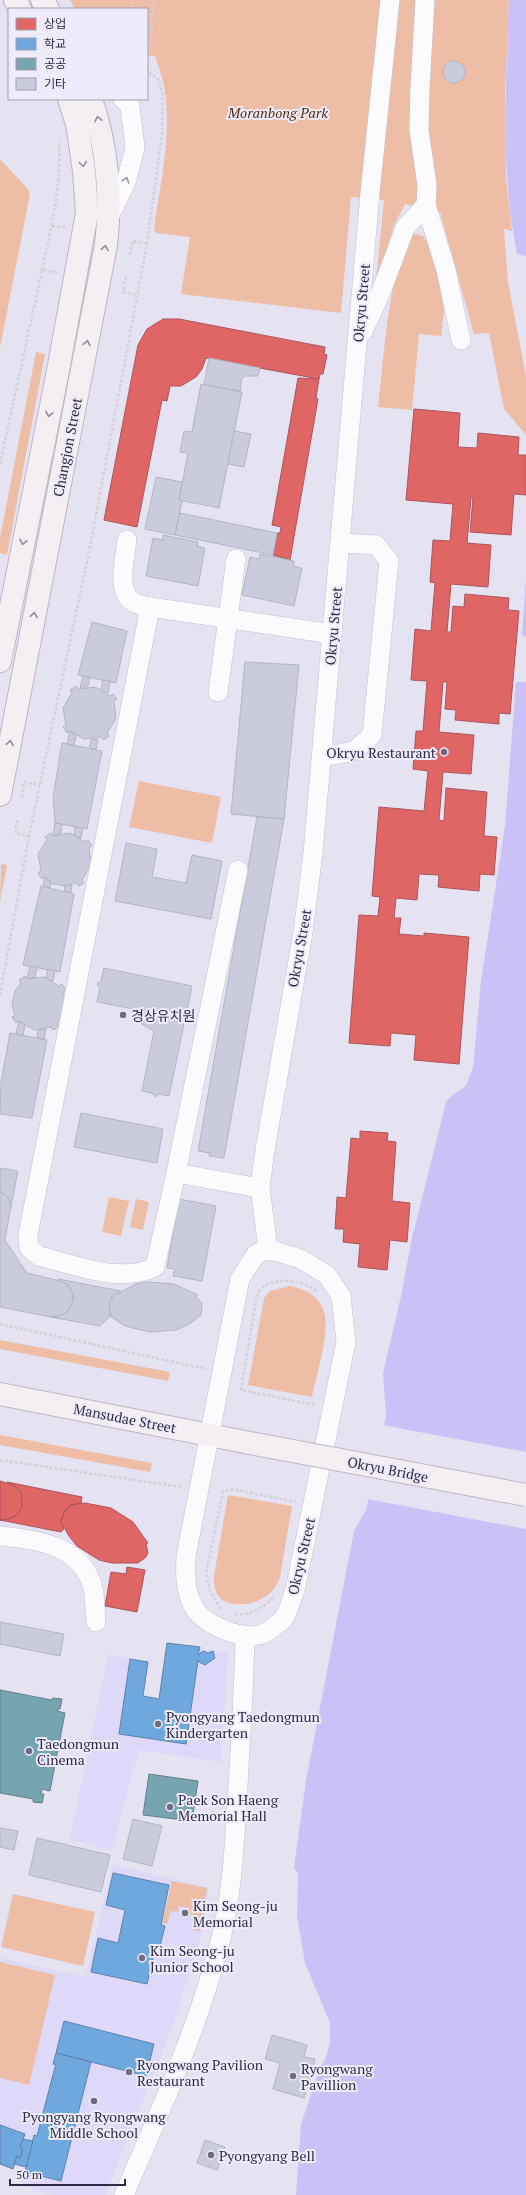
<svg xmlns="http://www.w3.org/2000/svg" width="526" height="2195" font-family="'PT Serif','Noto Sans KR',serif">
	<style>
		.built { fill: #ded9f8 }
		.green { fill: #edbda6 }
		.water { fill: #cac1f6 }
		.pier { fill: #e5e3f2 }
		.shops { fill: #e06666; stroke: #ab545c }
		.schools { fill: #6fa8dc; stroke: #5c82ae }
		.public { fill: #76a5af; stroke: #61808f }
		.building { fill: #caccdd; stroke: #b2b4c7 }
		.lines { fill: none; stroke-linecap: round; stroke-linejoin: round }
		.minor-casing { stroke: #c3bfd3; stroke-width: 20 }
		.major-casing { stroke: #c0b4c1; stroke-width: 24 }
		.path { stroke: #d2d1d7; stroke-width: 2.5; stroke-dasharray: 3 2; stroke-linecap: butt }
		.minor { stroke: #fbfbfd; stroke-width: 19 }
		.major { stroke: #f5eef3; stroke-width: 22 }
		.major-bridge-casing { stroke: #c0b4c1; stroke-width: 24; stroke-linecap: butt }
		.major-bridge { stroke: #f5eef3; stroke-width: 22 }
		.oneway { stroke: #928c9b }
		.oneway2 { stroke: #9592a0 }
		.poi-dot { fill: #6f6b80; stroke: #eeecfa; stroke-width: 1.5 }
		.labels { text-anchor: middle; dominant-baseline: central; stroke-width: 4; stroke-linejoin: round; paint-order: stroke }
		.park-label { font-size: 14px; font-style: italic; fill: #532807; stroke: #eeecfa }
		.street-label { font-size: 14px; fill: #2f2a43; stroke: #eeecfa }
		.poi-label { font-size: 14px; fill: #2f2a43; stroke: #eeecfa; text-anchor: start }
	</style>
	<rect width="100%" height="100%" fill="#e5e3f2"/>
	<g class="built">
		<path d="M167,1643L228,1652L221,1762L139,1750L111,1851L70,1839L108,1654L148,1662L143,1696L159,1698Z"/>
		<path d="M113,1864L209,1888L200,1940L172,2027L105,2195H52L22,2185L26,2167L14,2164L13,2169L0,2164V1958L86,1977Z"/>
	</g>
	<g class="green">
		<path d="M70,0H509L505,92L506,179L512,231L504,229L508,282L526,376V435L504,409L489,333L474,334L440,212L405,204L394,225L383,264L376,279L384,200L351,197L341,313L181,294L190,237L156,233L154,229C160,183 173,132 164,86C162,76 158,66 155,56H147V9H75Z"/>
		<path d="M0,159L28,189L30,194L0,348Z"/>
		<path d="M416,234L423,236L427,242L443,280L445,302L441,336L419,334L412,410L378,407C385,349 387,290 408,235Z"/>
		<path d="M36,352L45,354L7,555L0,553V538Z"/>
		<path d="M139,781L221,797L212,843L129,827Z"/>
		<path d="M1,864L7,865L0,902Z"/>
		<path d="M109,1197L129,1201L121,1236L102,1232Z"/>
		<path d="M136,1199L149,1202L143,1230L130,1227Z"/>
		<path d="M289,1286C303,1288 318,1295 323,1309C332,1329 316,1375 312,1397L248,1385L264,1298L270,1291Z"/>
		<path d="M0,1340L170,1372L168,1381L0,1349Z"/>
		<path d="M0,1435L152,1463L150,1472L0,1445Z"/>
		<path d="M228,1495L292,1506L280,1577C277,1584 274,1590 268,1595C256,1605 226,1610 217,1594C214,1588 214,1582 214,1576Z"/>
		<path d="M172,1881L207,1888L200,1931L193,1930L196,1916L188,1914L189,1908L179,1906L178,1912L171,1911L167,1924L162,1923Z"/>
		<path d="M13,1894L95,1912L83,1966L1,1947Z"/>
		<path d="M0,1962L55,1975L29,2085L0,2078Z"/>
	</g>
	<g class="water">
		<path d="M509,0H526V256L517,254C500,170 506,85 509,0Z"/>
		<path d="M526,580V637L522,635Z"/>
		<path d="M516,682H526V2195H296L301,2124L319,2071L326,2057L330,2042V2023L305,1963L297,1916L298,1874L294,1868L306,1780L354,1531L366,1510L386,1416L383,1373L401,1296L412,1238L446,1102L451,1096L466,1086L473,1067L481,981L505,826Z"/>
	</g>
	<path class="pier" d="M382,1425L526,1452V1529L367,1499Z"/>
	<g class="shops">
		<path d="M163,319H179L325,347L324,354L327,355L323,374H320L319,379L206,358L202,369L196,377L181,386H170L167,401L162,400L137,527L104,520L138,345L147,329Z"/>
		<path d="M298,378L319,379L316,398L318,399L290,560L273,555L277,533H280L281,527L272,525Z"/>
		<path d="M414,409L460,413L458,447L477,448L478,433L519,437L518,455H526V495L514,494L511,535L470,532L473,498H471L467,543L491,545L488,587L451,584L447,632H451L453,606L464,607L465,594L509,598L508,610L519,611L510,714L499,713V724L455,720L456,710L445,709L447,682H443L439,732L474,735L471,774L443,772L439,820L444,821L446,788L487,792L484,836L497,837L494,875L480,874L479,891L438,887L439,875L419,874L417,900L396,898L394,918H401L399,934L424,936V933L469,937L459,1064L414,1060L416,1035L391,1033L390,1046L349,1043L359,915L378,916L380,897L372,896L379,807L424,811L428,771L413,769L416,731H423L427,681L411,680L415,629L431,631L435,583L430,582L433,540L450,541L453,504L406,500Z"/>
		<path d="M360,1131L388,1133L387,1141L396,1142L392,1201L410,1203L407,1242L390,1240L387,1270L358,1267L360,1244L343,1242L344,1229H335L337,1197L346,1198L351,1138L360,1139Z"/>
		<path d="M0,1481L14,1485L22,1495V1508L18,1514L7,1520H0Z"/>
		<path d="M7,1482L82,1497L81,1503L70,1505V1507L65,1510L62,1520H60L64,1529L61,1532L0,1520L13,1518L22,1508V1495L19,1489Z"/>
		<path d="M85,1503L111,1508L133,1522L148,1543L146,1544L148,1553L146,1557L138,1563H112L99,1560L77,1546L69,1536L60,1520H62L65,1510L70,1507V1505Z"/>
		<path d="M127,1567L145,1570L137,1612L105,1606L111,1572L126,1574Z"/>
	</g>
	<g class="schools">
		<path d="M167,1643L200,1647L198,1655L203,1651L208,1653L213,1651L215,1658L205,1665L199,1662L198,1660L186,1744L119,1734L130,1659L148,1662L143,1696L159,1699Z"/>
		<path d="M113,1873L169,1885L161,1925L165,1926L160,1946L156,1945L147,1984L91,1972L98,1938L118,1943L125,1910L106,1905Z"/>
		<path d="M64,2021L154,2044L146,2076L56,2053Z"/>
		<path d="M56,2053L91,2062L61,2181L25,2172L34,2135L37,2136L55,2067L56,2065L53,2064Z"/>
		<path d="M0,2125L25,2134L20,2148L23,2149L20,2158L17,2156L13,2169L0,2164Z"/>
		<path d="M23,2139L33,2141L26,2167L14,2164L17,2156L20,2158L23,2149L20,2148Z"/>
	</g>
	<g class="public">
		<path d="M0,1690L52,1700L53,1698L62,1699L60,1709H58L57,1711L65,1713L50,1791L42,1789L41,1794H44L42,1803L33,1802V1799L0,1793Z"/>
		<path d="M149,1774L198,1781L192,1821L143,1815Z"/>
	</g>
	<g class="building">
		<circle cx="454" cy="72" r="11"/>
		<path d="M209,358L260,368L258,376H245L242,378L240,391L204,385Z"/>
		<path d="M201,384L242,392L219,508L179,500L188,453L180,452L184,431L192,432Z"/>
		<path d="M234,431L251,434L244,467L228,464Z"/>
		<path d="M156,477L182,482L179,500L182,501L175,535L145,529Z"/>
		<path d="M180,513L277,533L273,555L175,535Z"/>
		<path d="M163,535L198,542L197,546L205,548L198,586L146,576L153,538L163,540Z"/>
		<path d="M260,554L294,561L293,566L302,568L294,606L242,595L250,557L259,559Z"/>
		<path d="M92,622L127,631L116,683L78,675Z"/>
		<path d="M245,662L299,665L284,819L231,814Z"/>
		<path d="M83,676L90,677L88,686L80,688Z"/>
		<path d="M103,680L110,681L108,693L101,689Z"/>
		<path d="M76,686L78,689L95,687L110,696L113,694L117,699L114,701L116,718L107,733L109,736L104,740L101,737L84,739L70,731L67,733L63,727L66,725L63,708L72,693L70,690Z"/>
		<path d="M70,731L76,736L74,745L67,744Z"/>
		<path d="M98,739L96,749L89,748L91,740Z"/>
		<path d="M62,743L102,751L87,829L55,823L53,797Z"/>
		<path d="M257,817L284,819L224,1158L209,1156L210,1153L198,1151Z"/>
		<path d="M55,823L62,824L61,833L53,836Z"/>
		<path d="M75,827L83,828L81,838L74,835Z"/>
		<path d="M51,833L53,836L70,833L85,842L88,840L92,846L89,848L91,865L82,880L84,883L79,886L76,883L65,886L53,884L45,877L42,879L38,873L41,871L38,854L47,840L45,837Z"/>
		<path d="M126,843L157,849L152,877L186,883L192,855L222,861L211,919L115,901Z"/>
		<path d="M45,877L51,883L50,888L43,886Z"/>
		<path d="M72,885L71,893L64,891L65,886Z"/>
		<path d="M41,886L74,894L60,972L23,965Z"/>
		<path d="M30,966L37,967L35,977L27,979Z"/>
		<path d="M104,968L192,986L169,1096L159,1094L155,1097L152,1093L142,1091L154,1031L142,1024L139,1019V1010L97,1002L100,988L97,984L101,981Z"/>
		<path d="M48,969L55,971L53,981L46,978Z"/>
		<path d="M25,976L27,979L44,977L59,986L62,984L66,990L63,992L66,1002L63,1015L57,1023L59,1026L53,1030L51,1027L34,1030L19,1021L16,1023L12,1017L15,1015L12,1005L15,991L21,983L19,980Z"/>
		<path d="M19,1021L25,1026L23,1035L16,1034Z"/>
		<path d="M46,1029L44,1039L37,1038L38,1030Z"/>
		<path d="M10,1033L47,1040L32,1118L0,1114L1,1083Z"/>
		<path d="M81,1113L163,1129L157,1163L74,1147Z"/>
		<path d="M0,1168L18,1171L10,1211L8,1198L0,1191Z"/>
		<path d="M0,1191L8,1198L11,1205L5,1240L27,1273L64,1282L73,1292L72,1305L64,1315L51,1317L0,1307Z"/>
		<path d="M179,1199L216,1206L202,1281L173,1276L175,1269L167,1268Z"/>
		<path d="M58,1279L121,1291L111,1298L112,1300L109,1309L111,1315L100,1326L51,1317H57L69,1311L74,1298L69,1286Z"/>
		<path d="M148,1282L174,1284L198,1295L196,1297L202,1303L201,1315L188,1325L176,1330L150,1332L125,1326L110,1316L111,1315L109,1304L113,1296L136,1284Z"/>
		<path d="M0,1622L64,1634L60,1656L0,1644Z"/>
		<path d="M133,1819L162,1826L152,1866L123,1859Z"/>
		<path d="M0,1828L18,1831L14,1850L0,1847Z"/>
		<path d="M37,1838L110,1855L101,1892L29,1875Z"/>
		<path d="M272,2035L307,2045L304,2057L315,2059L304,2098L273,2089L280,2063L265,2059Z"/>
		<path d="M205,2140L225,2147L217,2170L197,2163Z"/>
	</g>
	<g class="lines">
		<defs>
			<g id="minor">
				<path d="M425,0L420,88L419,130L427,185L426,205L446,270L461,340"/>
				<path d="M110,215L126,182L135,148L130,106L123,99"/>
				<path d="M363,331L379,297L405,228L426,205"/>
				<path d="M127,540C125,557 115,594 135,603C140,605 145,606 150,607"/>
				<path d="M218,692L236,559"/>
				<path d="M322,757L354,751L372,735L389,561L376,545L341,543"/>
				<path d="M176,1173L238,870"/>
				<path d="M260,1188L176,1173L155,1267C120,1284 75,1265 39,1256L29,1248L28,1235L150,607L332,634"/>
				<path d="M268,1249L260,1188L264,1156L303,932L313,853L370,193L390,0"/>
				<path d="M268,1249L301,1259L327,1275L341,1296L346,1342L295,1590C291,1599 289,1612 283,1619C277,1625 266,1634 258,1635C238,1639 203,1624 193,1606C185,1590 185,1574 186,1556L240,1279L256,1254Z"/>
				<path d="M0,1536C38,1540 82,1545 93,1588C95,1599 95,1611 96,1622"/>
				<path d="M124,2195C160,2111 199,2027 221,1938C232,1894 234,1849 237,1804C240,1747 244,1691 245,1635"/>
			</g>
			<g id="major">
				<path d="M15,0L20,9"/>
				<path d="M42,0L48,9"/>
				<path d="M0,661L57,376L87,213L84,171L77,124L69,99"/>
				<path d="M0,795L106,245C112,197 107,145 91,99"/>
				<path d="M0,1394L250,1443"/>
			</g>
		</defs>
		<use href="#minor" class="minor-casing"/>
		<use href="#major" class="major-casing"/>
		<g class="path">
			<path d="M132,9L133,0"/>
			<path d="M147,71L154,0"/>
			<path d="M52,226L64,227V230"/>
			<path d="M130,255L133,241L147,244"/>
			<path d="M42,270C51,227 62,185 59,140"/>
			<path d="M126,277L123,292L138,295"/>
			<path d="M0,464L42,270L56,272V270"/>
			<path d="M22,797L24,782L40,785"/>
			<path d="M17,820L15,833L29,836"/>
			<path d="M0,995L29,836L90,547L147,244L162,134L163,94L158,79L147,71"/>
			<path d="M316,1291C304,1279 270,1276 259,1291C258,1293 257,1297 256,1300L241,1390L316,1405"/>
			<path d="M0,1324L206,1369"/>
			<path d="M0,1460L182,1487"/>
			<path d="M221,1609L210,1591L206,1573L223,1492L232,1489L296,1502"/>
			<path d="M235,1614C250,1616 265,1607 274,1596"/>
		</g>
		<use href="#minor" class="minor"/>
		<use href="#major" class="major"/>
		<defs>
			<path id="major-bridge" d="M250,1443L526,1495"/>
		</defs>
		<use href="#major-bridge" class="major-bridge-casing"/>
		<use href="#major-bridge" class="major-bridge"/>
	</g>
	<defs><path id="oneway-chevron" d="M-2-3.5L2.5 0L-2 3.5" fill="none" stroke-width="1.6" stroke-linecap="round" stroke-linejoin="round"/></defs>
	<g class="oneway">
		<use href="#oneway-chevron" transform="translate(98 119) rotate(-102)"/>
		<use href="#oneway-chevron" transform="translate(83 164) rotate(82)"/>
		<use href="#oneway-chevron" transform="translate(105 248) rotate(-80)"/>
		<use href="#oneway-chevron" transform="translate(87 343) rotate(-79)"/>
		<use href="#oneway-chevron" transform="translate(49 414) rotate(102)"/>
		<use href="#oneway-chevron" transform="translate(23 542) rotate(102)"/>
		<use href="#oneway-chevron" transform="translate(34 615) rotate(-79)"/>
		<use href="#oneway-chevron" transform="translate(10 743) rotate(-79)"/>
	</g>
	<use class="oneway2" href="#oneway-chevron" transform="translate(126 180) rotate(-71)"/>
	<g class="poi-dot">
		<circle cx="444" cy="752" r="4"/>
		<circle cx="123" cy="1015" r="4"/>
		<circle cx="158" cy="1724" r="4"/>
		<circle cx="29" cy="1751" r="4"/>
		<circle cx="170" cy="1807" r="4"/>
		<circle cx="185" cy="1913" r="4"/>
		<circle cx="142" cy="1958" r="4"/>
		<circle cx="129" cy="2072" r="4"/>
		<circle cx="293" cy="2076" r="4"/>
		<circle cx="94" cy="2101" r="4"/>
		<circle cx="211" cy="2155" r="4"/>
	</g>
	<g class="labels">
		<g class="park-label">
			<text x="278" y="112">Moranbong Park</text>
		</g>
		<g class="street-label">
			<text transform="translate(361 303) rotate(-85)">Okryu Street</text>
			<text transform="translate(67 447) rotate(-79)">Changjon Street</text>
			<text transform="translate(333 626) rotate(-85)">Okryu Street</text>
			<text transform="translate(299 948) rotate(-80)">Okryu Street</text>
			<text transform="translate(125 1418) rotate(11)">Mansudae Street</text>
			<text transform="translate(388 1469) rotate(11)">Okryu Bridge</text>
			<text transform="translate(301 1556) rotate(-77)">Okryu Street</text>
		</g>
		<g class="poi-label">
			<text x="436" y="752" text-anchor="end">Okryu Restaurant</text>
			<text x="131" y="1015">경상유치원</text>
			<text x="166" y="1716">Pyongyang Taedongmun<tspan x="166" dy="16">Kindergarten</tspan></text>
			<text x="37" y="1743">Taedongmun<tspan x="37" dy="16">Cinema</tspan></text>
			<text x="178" y="1799">Paek Son Haeng<tspan x="178" dy="16">Memorial Hall</tspan></text>
			<text x="193" y="1905">Kim Seong-ju<tspan x="193" dy="16">Memorial</tspan></text>
			<text x="150" y="1950">Kim Seong-ju<tspan x="150" dy="16">Junior School</tspan></text>
			<text x="137" y="2064">Ryongwang Pavilion<tspan x="137" dy="16">Restaurant</tspan></text>
			<text x="301" y="2068">Ryongwang<tspan x="301" dy="16">Pavillion</tspan></text>
			<text x="94" y="2116" text-anchor="middle">Pyongyang Ryongwang<tspan x="94" dy="16">Middle School</tspan></text>
			<text x="219" y="2155">Pyongyang Bell</text>
		</g>
	</g>
	<rect x="8" y="8" width="140" height="92" fill="#eeecfa" stroke="#a29eb1"/>
	<rect x="16" y="18" width="20" height="12" fill="#e06666" stroke="#a29eb1"/>
	<text x="44" y="28" font-size="12" fill="#2f2a43">상업</text>
	<rect x="16" y="38" width="20" height="12" fill="#6fa8dc" stroke="#a29eb1"/>
	<text x="44" y="48" font-size="12" fill="#2f2a43">학교</text>
	<rect x="16" y="58" width="20" height="12" fill="#76a5af" stroke="#a29eb1"/>
	<text x="44" y="68" font-size="12" fill="#2f2a43">공공</text>
	<rect x="16" y="78" width="20" height="12" fill="#caccdd" stroke="#a29eb1"/>
	<text x="44" y="88" font-size="12" fill="#2f2a43">기타</text>
	<path d="M10 2179v6h115v-6" fill="none" stroke="#2f2a43" stroke-width="2"/>
	<text x="16" y="2179" font-size="12" fill="#2f2a43" stroke="#eeecfa" stroke-width="3" paint-order="stroke">50 m</text>
</svg>
